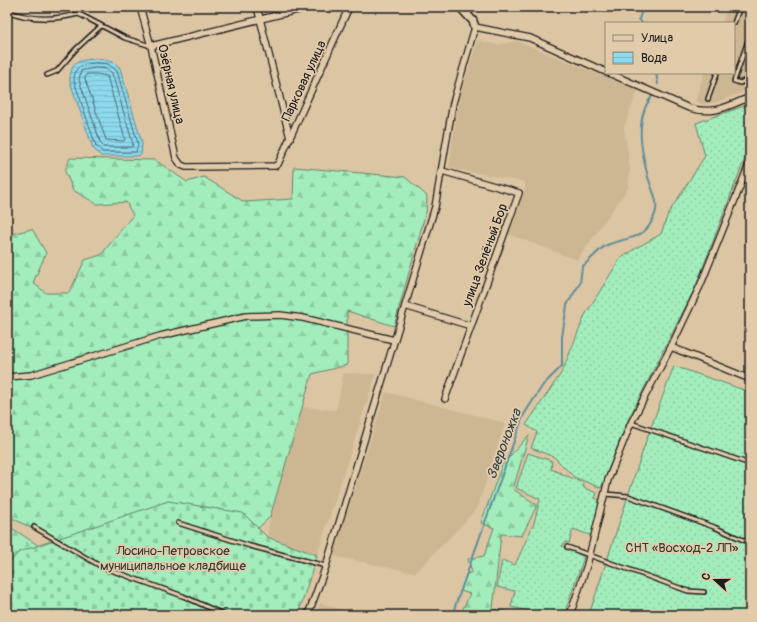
<svg xmlns="http://www.w3.org/2000/svg" width="757" height="622" font-family="Pangolin,sans-serif">
	<style>
		.built { fill: #cdb793 }
		.forest { fill: url(#forest-firs); stroke: #60846c }
		.cemetery { fill: url(#cemetery-stones); stroke: #60846c }
		.garden { fill: url(#garden-dots); stroke: #60846c }
		.water { fill: url(#water-rules); stroke: #608d9a }
		.lines { fill: none; stroke-linecap: round; stroke-linejoin: round }
		.shore { stroke: #496870; stroke-width: 1 }
		.stream { stroke: #608d9a; stroke-width: 2 }
		.service-casing { stroke: #1c1c1c; stroke-width: 6 }
		.minor-casing { stroke: #1c1c1c; stroke-width: 8 }
		.tertiary-casing { stroke: #1c1c1c; stroke-width: 10 }
		.service { stroke: #e2cbab; stroke-width: 3 }
		.minor { stroke: #e2cbab; stroke-width: 5.5 }
		.tertiary { stroke: #e2cbab; stroke-width: 7 }
		.labels { text-anchor: middle; dominant-baseline: central; stroke-width: 3.5; stroke-linejoin: round; paint-order: stroke }
		.street-label { font-size: 13px; fill: #1c1c1c; stroke: #e2cbab }
		.park-label { font-size: 13px; fill: #303b34; stroke: #e2cbab }
		.water-label { font-size: 14px; font-style: italic; fill: #334246; stroke: #e2cbab }
	</style>
	<defs>
		<pattern id="forest-firs" width="22" height="20" patternUnits="userSpaceOnUse"><rect width="22" height="20" fill="#a3edbc"/><path d="M5 1l3.5 6h-7zM16 11l3.5 6h-7z" fill="#8ccba1"/></pattern>
		<pattern id="cemetery-stones" width="16" height="16" patternUnits="userSpaceOnUse"><rect width="16" height="16" fill="#a3edbc"/><path d="M2 7V4a2 2 0 0 1 4 0v3zM10 15v-3a2 2 0 0 1 4 0v3z" fill="#8ccba1"/></pattern>
		<pattern id="garden-dots" width="8" height="8" patternUnits="userSpaceOnUse"><rect width="8" height="8" fill="#a3edbc"/><path d="M2 2h.1M6 6h.1" fill="none" stroke="#8ccba1" stroke-width="1.8" stroke-linecap="round"/></pattern>
		<pattern id="water-rules" width="6" height="5" patternUnits="userSpaceOnUse"><rect width="6" height="5" fill="#8dd9ee"/><path d="M0 2.5h6" fill="none" stroke="#79bacc"/></pattern>
	</defs>
	<rect width="100%" height="100%" fill="#dcc5a2"/>
	<filter id="ink" filterUnits="userSpaceOnUse"><feTurbulence type="fractalNoise" baseFrequency=".025" numOctaves="2"/><feDisplacementMap in="SourceGraphic" scale="8" xChannelSelector="R" yChannelSelector="G"/><feConvolveMatrix kernelMatrix="1 2 1 2 8 2 1 2 1" color-interpolation-filters="sRGB"/></filter>
	<g filter="url(#ink)">
		<g class="built">
			<path d="M727,7H750V89L714,103L702,104L695,101L704,73H734V23H722Z"/>
			<path d="M478,40L497,45L517,41L638,90L624,127L630,169L628,188L577,260L508,234L525,190V182L449,168L458,102Z"/>
			<path d="M344,373L376,374L317,555L267,537L270,517L302,407L336,410Z"/>
			<path d="M386,392L505,423L477,509L415,573L333,556Z"/>
			<path d="M320,603L355,615H316Z"/>
		</g>
		<g class="forest">
			<path d="M70,158L155,160L187,182L204,177L244,202L293,199L294,167L405,177L427,196L426,212L394,326L347,311V365L312,374L270,517L244,541L97,555L40,533L7,515V235L32,229L46,253L33,283L46,293H69L85,260L101,255L133,215L126,202L97,204L73,190L65,171Z"/>
			<path d="M529,435L513,489L537,505L522,536L501,534L493,609L527,615H460L470,594L461,591L466,575L472,572L468,559L484,556L494,528L481,523L502,465Z"/>
			<path d="M7,525L56,557L7,588Z"/>
		</g>
		<path class="cemetery" d="M168,501L243,513L267,537L317,555L298,615H7V565L19,552Z"/>
		<g class="garden">
			<path d="M750,104V145L695,288L628,420L601,488L574,477L554,457L531,448L537,432L526,425L562,372L585,315L620,259L636,248L661,234L668,214L705,156L696,123Z"/>
			<path d="M674,366L750,392V610L748,615H589L647,438Z"/>
			<path d="M528,453L552,461L551,469L583,483L584,488L597,493L595,498L601,501L592,536L573,529L569,543L565,542L562,546L584,557L564,615H548L511,607L515,591L497,587L502,560L515,565L534,523L540,499L516,488Z"/>
		</g>
		<path class="water" d="M96,59C106,60 114,60 120,68L142,143L141,155L137,156H101L93,148L70,82C70,61 79,60 96,59Z"/>
		<g class="lines">
			<g class="shore">
				<path d="M97,63L108,64L117,71L138,144L136,152H103L96,146L74,81C74,65 83,64 97,63Z"/>
				<path d="M96,68L107,69L112,73L133,144L132,147H104L101,144L79,80L81,71Z"/>
				<path d="M87,74H96L107,76L125,139L124,141L106,140L85,79Z"/>
			</g>
			<g class="stream">
				<path d="M642,23L639,19L643,7"/>
				<path d="M656,73L658,84"/>
				<path d="M452,615L523,416L543,385L562,366V337L567,305L580,283L582,267C587,263 601,248 605,246C618,239 640,240 649,226C663,205 654,197 648,177C641,151 634,117 653,95"/>
			</g>
			<defs>
				<g id="service">
					<path d="M7,11C29,20 55,20 78,14L83,16L125,38L151,46"/>
					<path d="M468,15L473,7"/>
					<path d="M734,23L740,7"/>
					<path d="M750,35L734,81L740,83L750,78"/>
					<path d="M47,75L57,71L75,50L101,26"/>
					<path d="M708,99L717,73"/>
					<path d="M631,423L750,464"/>
					<path d="M605,494L628,496L714,527L750,543"/>
					<path d="M178,523L250,546L326,566"/>
					<path d="M34,527L102,567L183,596L225,615"/>
					<path d="M567,547L688,591L704,592"/>
				</g>
				<g id="minor">
					<path d="M140,7L151,46L176,158L181,165L186,167L275,166L278,164L349,7"/>
					<path d="M257,7L290,138"/>
					<path d="M151,46L310,7"/>
					<path d="M609,73L689,108C715,115 726,107 750,97"/>
					<path d="M442,171L519,193L445,399"/>
					<path d="M405,306L471,326"/>
					<path d="M671,347L750,379"/>
					<path d="M7,377L31,375L160,336L246,316L280,315L303,318L394,340"/>
					<path d="M308,615L326,566L435,207L453,103L475,27L530,38L606,72"/>
					<path d="M570,615L587,565L608,480L631,423L671,347L701,284L750,162"/>
				</g>
				<path id="tertiary" d="M460,7L473,21L475,27"/>
			</defs>
			<use href="#service" class="service-casing"/>
			<use href="#minor" class="minor-casing"/>
			<use href="#tertiary" class="tertiary-casing"/>
			<use href="#service" class="service"/>
			<use href="#minor" class="minor"/>
			<use href="#tertiary" class="tertiary"/>
		</g>
	</g>
	<g class="labels">
		<g class="street-label">
			<text transform="translate(304 81) rotate(-65)">Парковая улица</text>
			<text transform="translate(171 84) rotate(77)">Озёрная улица</text>
			<text transform="translate(485 255) rotate(-70)">улица Зелёный Бор</text>
		</g>
		<g class="park-label">
			<text x="682" y="548">СНТ «Восход-2 ЛП»</text>
			<text x="173" y="551">Лосино-Петровское<tspan x="173" dy="15">муниципальное кладбище</tspan></text>
		</g>
		<g class="water-label">
			<text transform="translate(504 444) rotate(-69)">Звероножка</text>
		</g>
	</g>
	<rect width="757" height="622" fill="none" stroke="#e2cbab" stroke-width="24"/>
	<rect x="12" y="12" width="733" height="598" fill="none" stroke="#1c1c1c" stroke-width="1.5" filter="url(#ink)"/>
	<rect x="605" y="22" width="130" height="52" fill="#e2cbab" stroke="#938572"/>
	<rect x="613" y="35" width="20" height="6" fill="#e2cbab" stroke="#938572"/>
	<text x="641" y="42" font-size="12" fill="#1c1c1c">Улица</text>
	<rect x="613" y="52" width="20" height="12" fill="url(#water-rules)" stroke="#938572"/>
	<text x="641" y="62" font-size="12" fill="#1c1c1c">Вода</text>
	<g transform="translate(715 580) rotate(291)" stroke="#e2cbab" stroke-width="3" paint-order="stroke">
	<path d="M0-3L7 15L0 10L-7 15Z" fill="#1c1c1c"/>
	<text y="-6" font-size="11" font-weight="bold" text-anchor="middle" fill="#1c1c1c">С</text>
	</g>
</svg>
